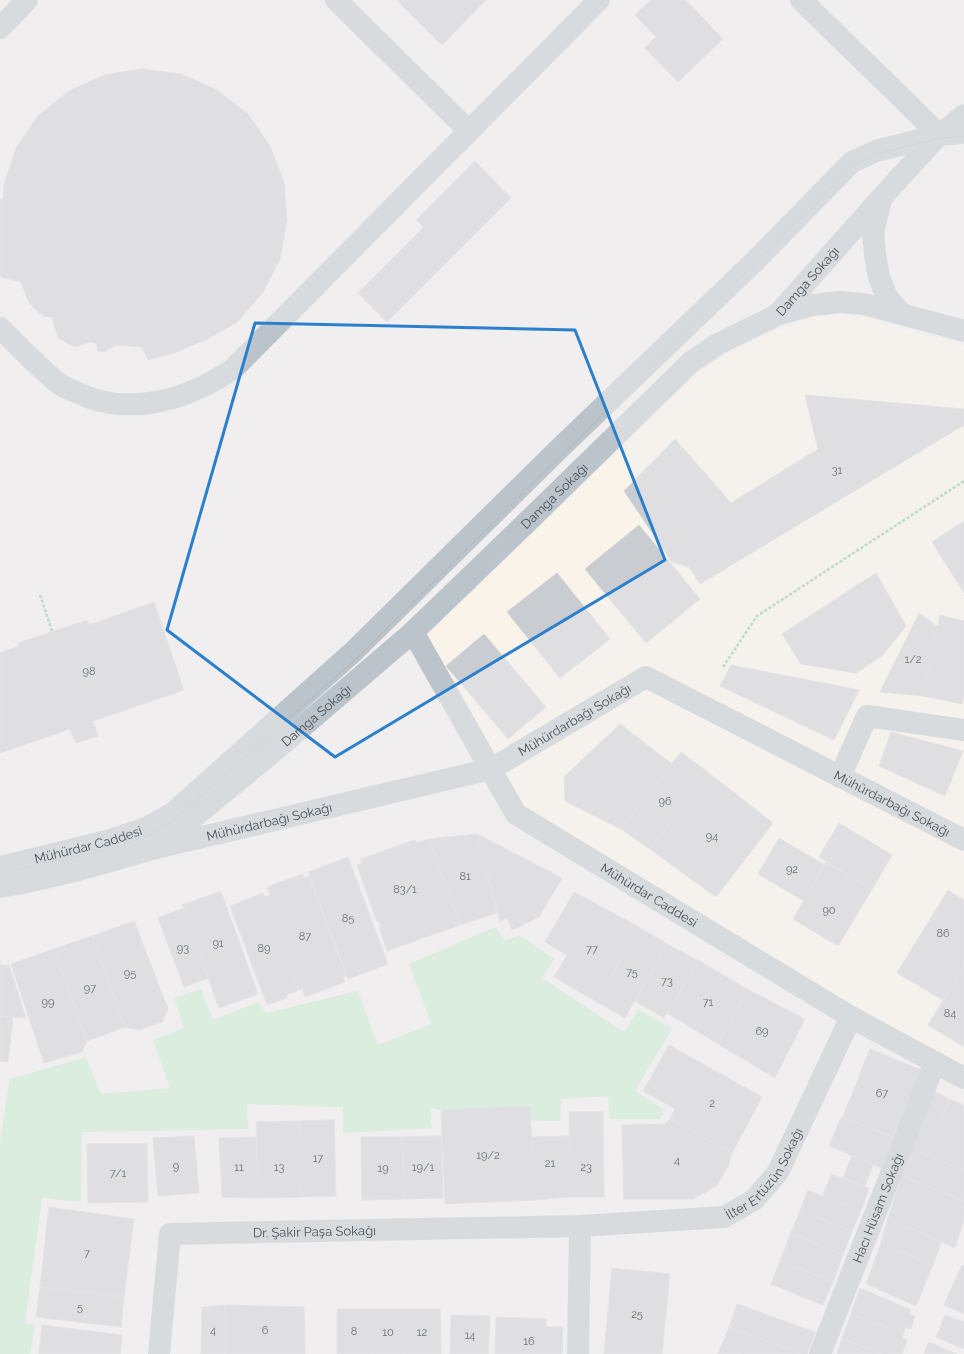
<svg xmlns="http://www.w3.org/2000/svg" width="964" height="1354" font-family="Raleway,sans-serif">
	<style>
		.commercial { fill: #faf3e9 }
		.green { fill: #c1eacd }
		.building { fill: #c9ccd0; stroke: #d3d5d9 }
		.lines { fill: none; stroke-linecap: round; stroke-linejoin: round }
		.path { stroke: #7cc59b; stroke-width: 2.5; stroke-dasharray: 3 2; stroke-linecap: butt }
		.minor { stroke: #bbc4ca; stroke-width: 22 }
		.tram { stroke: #b1b4b8; stroke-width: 1 }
		.marked { fill: none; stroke: #2b80ce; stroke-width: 3; stroke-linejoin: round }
		.labels { text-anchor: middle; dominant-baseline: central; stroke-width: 4; stroke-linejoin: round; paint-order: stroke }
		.number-label { font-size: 11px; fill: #687178 }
		.street-label { font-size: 13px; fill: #48535a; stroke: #fff }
	</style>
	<rect width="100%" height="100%" fill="#f0eeee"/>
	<g class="commercial">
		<path d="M840,315L863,317L964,345V722L866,708L836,765L650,670L494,758L426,637L698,373L726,355L769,333L815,317Z"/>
		<path d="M647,687L964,849V1069L843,1004L522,808L502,772Z"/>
		<path d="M873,725L964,738V831L850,773Z"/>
	</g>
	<path class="green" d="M495,927L505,941L520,935L554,959L542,978L624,1032L638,1009L672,1029L635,1091L665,1110L660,1119H610L608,1096L561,1099L560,1121L503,1120V1107L441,1110L430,1108L432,1128L343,1133V1107L247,1104L248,1129L82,1132L81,1202L42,1198L25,1323L35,1325L30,1354H0V1141L10,1079L86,1057L101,1094L170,1088L153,1040L184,1028L174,998L201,989L213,1020L258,1002L266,1013L358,991L378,1045L431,1024L409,964Z"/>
	<g class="building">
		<path d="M397,0H486L442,45Z"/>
		<path d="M651,0H686L723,39L678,82L645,48L656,37L635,15Z"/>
		<path d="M142,69L181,74L217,90L248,114L270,146L284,182L287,221L280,259L262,294L236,323L207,339L177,352L148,360L142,347L116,345L104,352L98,351L96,343L90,342L75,347L58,338L52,317L43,316L29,303L21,282L1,277L0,273V200L3,199L4,185L16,148L38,116L69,91L104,75Z"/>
		<path d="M475,161L511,198L453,256L416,220Z"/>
		<path d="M424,227L453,256L387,322L358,293Z"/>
		<path d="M805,395L964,409V425L700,584L689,567L672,562L624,491L675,439L731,503L818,449Z"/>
		<path d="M964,521V593L932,542Z"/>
		<path d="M639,525L700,599L646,643L585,569Z"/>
		<path d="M557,573L610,639L560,678L507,612Z"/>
		<path d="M876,573L906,626L883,655L856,673L801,664L782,634Z"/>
		<path d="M154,602L184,690L93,721L98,736L76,743L70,729L0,753V653L19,646L18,643L87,620L89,625Z"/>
		<path d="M919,613L938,627L923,696L880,692Z"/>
		<path d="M940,615L964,621V695L962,704L923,696Z"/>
		<path d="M484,634L546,707L508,739L446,666Z"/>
		<path d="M731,665L859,690L834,740L720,686Z"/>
		<path d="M620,724L672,764L621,829L565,801L564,777Z"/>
		<path d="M891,732L963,751L945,796L879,766Z"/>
		<path d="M681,752L709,773L650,849L621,829Z"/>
		<path d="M709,773L773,823L716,897L650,849Z"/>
		<path d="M839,823L892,855L872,889L819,857Z"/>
		<path d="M477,834L562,878L539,917L512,930L507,918L500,922Z"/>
		<path d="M477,834L497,913L460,925L429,839Z"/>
		<path d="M779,838L825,865L804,901L758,874Z"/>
		<path d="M429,839L460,925L387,951L379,927L381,926L379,921L377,922L357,865L362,863L361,859L415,840L416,843Z"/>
		<path d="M348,857L388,964L348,979L308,872Z"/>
		<path d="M826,862L872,889L838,946L793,919Z"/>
		<path d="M303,874L305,878L309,876L346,976L343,977L345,982L305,997L303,989L299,990L264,897L270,895L267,887Z"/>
		<path d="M948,890L964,900V967L943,1000L897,973Z"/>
		<path d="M221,891L258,994L219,1008L182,905Z"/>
		<path d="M574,892L639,927L597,1002L554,977L567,955L545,942Z"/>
		<path d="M263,893L299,990L286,995L287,998L267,1005L230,906Z"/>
		<path d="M184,908L208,978L184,987L158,918Z"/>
		<path d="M134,921L168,1009L162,1022L140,1030L125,1027L92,936Z"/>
		<path d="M639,927L667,944L625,1018L597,1002Z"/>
		<path d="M92,936L125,1027L87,1041L54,949Z"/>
		<path d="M667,944L699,961L664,1018L635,1001Z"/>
		<path d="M54,949L87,1041L82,1052L44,1063L11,964Z"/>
		<path d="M0,961L1,965H9L26,1018L0,1016Z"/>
		<path d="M699,961L749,990L718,1044L667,1013Z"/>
		<path d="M964,967V1047L928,1025Z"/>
		<path d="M749,990L805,1019L775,1078L718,1044Z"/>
		<path d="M0,1016L13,1018L8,1062L0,1061Z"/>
		<path d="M669,1045L762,1097L732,1153L670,1119L675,1109L643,1091Z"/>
		<path d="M870,1049L921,1070L893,1137L843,1117Z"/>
		<path d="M932,1090L949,1099L929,1156L911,1149Z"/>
		<path d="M949,1099L964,1105V1170L929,1156Z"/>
		<path d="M530,1106L535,1200L445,1204L441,1110Z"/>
		<path d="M569,1112H603L604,1197H570Z"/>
		<path d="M841,1117L893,1137L881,1168L829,1146Z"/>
		<path d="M670,1119L732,1153L728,1167L717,1185L694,1199H624L622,1125L665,1124Z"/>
		<path d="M334,1120L336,1196L301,1197L299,1121Z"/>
		<path d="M299,1121L301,1197L258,1198L256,1122Z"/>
		<path d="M194,1136L199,1193L158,1196L153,1138Z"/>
		<path d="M441,1136L443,1198L404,1199L402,1137Z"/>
		<path d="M569,1136L570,1197L535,1200L532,1189L531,1137Z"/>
		<path d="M256,1137L258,1198L222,1197L219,1138Z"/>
		<path d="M361,1137H402L404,1199L362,1200Z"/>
		<path d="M87,1144H147L148,1202L88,1203Z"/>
		<path d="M911,1149L964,1170V1201L902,1176Z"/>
		<path d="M852,1156L873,1165L865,1186L843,1178Z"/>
		<path d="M831,1174L869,1188L861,1211L823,1196Z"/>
		<path d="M902,1176L964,1201V1220L955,1248L888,1218Z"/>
		<path d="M808,1190L861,1211L852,1231L800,1211Z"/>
		<path d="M49,1207L134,1219L124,1297L40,1287Z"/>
		<path d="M800,1211L852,1231L843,1255L791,1233Z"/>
		<path d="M888,1218L941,1242L933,1265L881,1243Z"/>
		<path d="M791,1233L843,1255L833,1282L780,1261Z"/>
		<path d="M881,1243L933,1265L916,1306L866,1284Z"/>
		<path d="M780,1261L833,1282L823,1305L771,1284Z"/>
		<path d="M962,1265L964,1266V1314L944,1305Z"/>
		<path d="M612,1268L670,1274L662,1354H604Z"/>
		<path d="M40,1287L124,1297L121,1327L36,1317Z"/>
		<path d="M860,1288L911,1310L909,1314L915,1316L911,1329L905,1327L904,1333L851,1314Z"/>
		<path d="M737,1304L815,1332L807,1354H802L729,1327Z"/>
		<path d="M225,1305L304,1307L305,1354H225Z"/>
		<path d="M225,1305V1354H201L202,1307Z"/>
		<rect x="337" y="1309" width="35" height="45"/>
		<rect x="372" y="1309" width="32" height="45"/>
		<path d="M404,1309H440L441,1354H404Z"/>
		<path d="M851,1314L904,1333L902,1338L907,1340L902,1354H882L842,1339Z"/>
		<path d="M451,1315L490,1316L488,1354H450Z"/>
		<path d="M945,1315L964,1322V1349L936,1337Z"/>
		<path d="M496,1317L546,1319V1327H563L562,1354H495Z"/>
		<path d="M42,1325L122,1335L120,1354H39Z"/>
		<path d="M729,1327L802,1354H741L721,1347Z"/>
		<path d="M842,1339L882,1354H837Z"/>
		<path d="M929,1342L957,1354H924Z"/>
		<path d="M721,1347L741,1354H718Z"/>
	</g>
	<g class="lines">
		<g class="path">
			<path d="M40,595L52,631"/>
			<path d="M723,667L757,616L964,481"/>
		</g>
		<g class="minor">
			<path d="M336,0L469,131"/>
			<path d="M801,0L907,103L939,135"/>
			<path d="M0,28L27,0"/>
			<path d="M881,200L873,233L875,255L879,277L887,297L900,312"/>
			<path d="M777,315L812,305L840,302L864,304L964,331"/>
			<path d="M0,328C19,346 37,366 57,382C62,387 70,389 76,392C128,418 187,400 233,369L599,0"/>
			<path id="s1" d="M413,632L516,814L851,1017L964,1078"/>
			<path d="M840,777L867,716L964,730"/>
			<path id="s2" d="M156,848L273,752L413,632L524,525L691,362L718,344L777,315L882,197L935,139L964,115"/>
			<path id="s3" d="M0,867L111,840L146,828L173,813L353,652L561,447L755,261L852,162L876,151L939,135L964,133"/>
			<path id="s4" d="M0,887C53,878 105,863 156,848L491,769L646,677L964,840"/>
			<path id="s5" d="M159,1354L170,1234L580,1226L724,1217L754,1200L778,1172L851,1017"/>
			<path d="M578,1354L580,1226"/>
			<path id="s6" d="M820,1354L935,1062"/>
		</g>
		<path class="tram" d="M0,873L113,848L149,835L175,819L357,658L855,164L876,154L935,139L964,136"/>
	</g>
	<path d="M0 0H964V1354H0ZM255,323L575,330L665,560L335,757L167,630Z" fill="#f0eeee" fill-opacity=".55" fill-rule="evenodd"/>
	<path class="marked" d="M255,323L575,330L665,560L335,757L167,630Z"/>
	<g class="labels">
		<g class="number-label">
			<text x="837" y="470">31</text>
			<text x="913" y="659">1/2</text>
			<text x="89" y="671">98</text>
			<text x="665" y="801">96</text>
			<text x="712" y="836">94</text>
			<text x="792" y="869">92</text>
			<text x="465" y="876">81</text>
			<text x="405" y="889">83/1</text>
			<text x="829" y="910">90</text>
			<text x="348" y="918">85</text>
			<text x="943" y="933">86</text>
			<text x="305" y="936">87</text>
			<text x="218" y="943">91</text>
			<text x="183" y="948">93</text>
			<text x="264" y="948">89</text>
			<text x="592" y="949">77</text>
			<text x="632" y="972">75</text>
			<text x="130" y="973">95</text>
			<text x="667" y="981">73</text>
			<text x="90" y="988">97</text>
			<text x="48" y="1002">99</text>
			<text x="708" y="1002">71</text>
			<text x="950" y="1013">84</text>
			<text x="762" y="1031">69</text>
			<text x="882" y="1093">67</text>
			<text x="712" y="1103">2</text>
			<text x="488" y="1155">19/2</text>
			<text x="318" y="1158">17</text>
			<text x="677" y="1160">4</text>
			<text x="550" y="1163">21</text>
			<text x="176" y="1166">9</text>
			<text x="239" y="1167">11</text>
			<text x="279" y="1167">13</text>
			<text x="423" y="1167">19/1</text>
			<text x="586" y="1167">23</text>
			<text x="383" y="1168">19</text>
			<text x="118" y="1173">7/1</text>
			<text x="87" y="1253">7</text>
			<text x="80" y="1307">5</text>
			<text x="637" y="1314">25</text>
			<text x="213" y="1330">4</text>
			<text x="265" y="1330">6</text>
			<text x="354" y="1331">8</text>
			<text x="388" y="1332">10</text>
			<text x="422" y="1332">12</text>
			<text x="470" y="1335">14</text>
			<text x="529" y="1341">16</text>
		</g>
		<g class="street-label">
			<text stroke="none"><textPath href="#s2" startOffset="867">Damga Sokağı</textPath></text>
			<text stroke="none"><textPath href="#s2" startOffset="532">Damga Sokağı</textPath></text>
			<text stroke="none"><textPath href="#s2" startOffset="208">Damga Sokağı</textPath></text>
			<text stroke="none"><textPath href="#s4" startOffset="602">Mühürdarbağı Sokağı</textPath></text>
			<text stroke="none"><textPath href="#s4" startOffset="962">Mühürdarbağı Sokağı</textPath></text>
			<text stroke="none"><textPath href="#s4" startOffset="277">Mühürdarbağı Sokağı</textPath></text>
			<text stroke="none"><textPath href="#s3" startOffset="91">Mühürdar Caddesi</textPath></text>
			<text stroke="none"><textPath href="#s1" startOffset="365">Mühürdar Caddesi</textPath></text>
			<text stroke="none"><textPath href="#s5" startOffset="736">İlter Ertüzün Sokağı</textPath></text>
			<text stroke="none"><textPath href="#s6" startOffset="157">Hacı Hüsam Sokağı</textPath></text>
			<text stroke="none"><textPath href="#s5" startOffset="265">Dr. Şakir Paşa Sokağı</textPath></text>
		</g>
	</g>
</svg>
